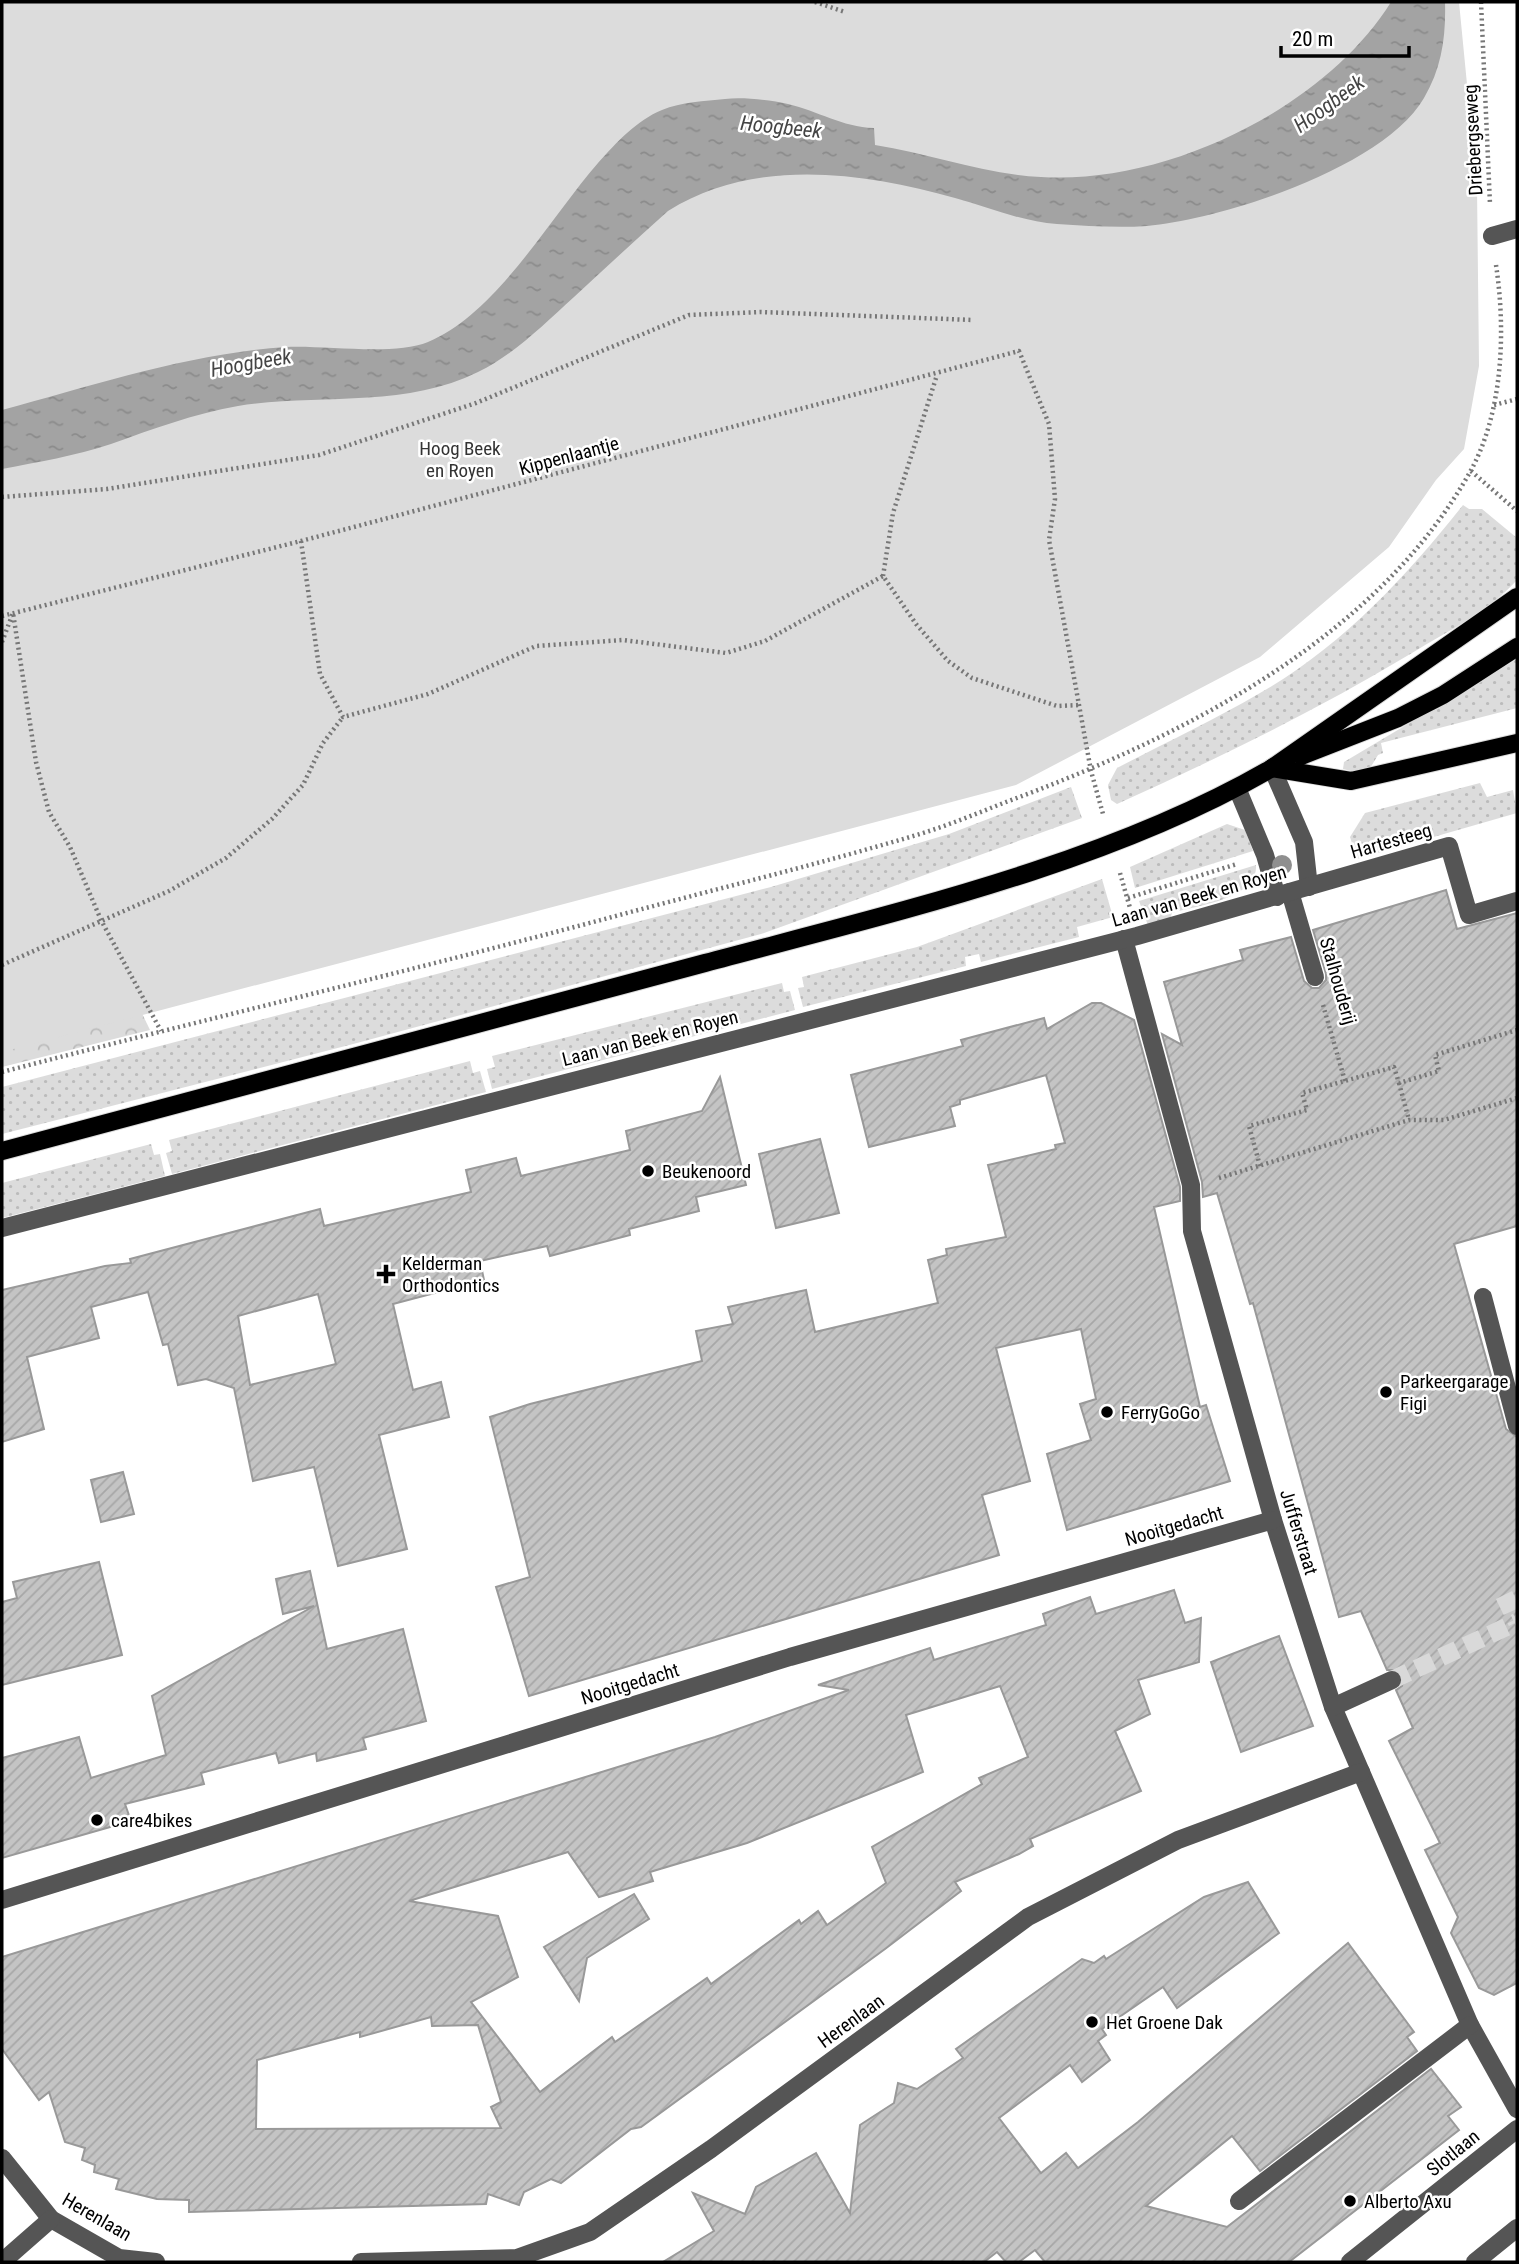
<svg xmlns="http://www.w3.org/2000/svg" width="1519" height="2264" font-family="'Roboto Condensed',sans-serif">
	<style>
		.grass { fill: url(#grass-dots) }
		.forest { fill: url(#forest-crowns) }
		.park { fill: #dcdcdc }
		.water { fill: url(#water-ripples) }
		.building { fill: url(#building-hatch); stroke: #999; stroke-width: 2; fill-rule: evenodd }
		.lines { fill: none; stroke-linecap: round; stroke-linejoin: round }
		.minor-tunnel { stroke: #d9d9d9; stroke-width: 18; stroke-dasharray: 18 9; stroke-linecap: butt }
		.major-casing { stroke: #dbdbdb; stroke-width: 20 }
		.path { stroke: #777; stroke-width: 4.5; stroke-dasharray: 2 3.5; stroke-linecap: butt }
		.minor { stroke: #555; stroke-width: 18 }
		.major { stroke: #000; stroke-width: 18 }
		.tree { fill: #8f8f8f }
		.poi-dot { fill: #000; stroke: #fff; stroke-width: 2.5 }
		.labels { text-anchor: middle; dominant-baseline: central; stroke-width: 5; stroke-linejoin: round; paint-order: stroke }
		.street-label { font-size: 19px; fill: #000; stroke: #fff }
		.park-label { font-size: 19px; fill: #333; stroke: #fff }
		.poi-label { font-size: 19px; fill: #000; stroke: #fff; text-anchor: start }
		.water-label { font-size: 21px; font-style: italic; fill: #444; stroke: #fff }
	</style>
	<defs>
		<pattern id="grass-dots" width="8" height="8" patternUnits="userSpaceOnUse" patternTransform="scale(1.75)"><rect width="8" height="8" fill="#dcdcdc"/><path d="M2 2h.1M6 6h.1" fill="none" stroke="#bbb" stroke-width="1.8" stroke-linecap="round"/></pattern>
		<pattern id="forest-crowns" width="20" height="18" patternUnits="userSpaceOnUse" patternTransform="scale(1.75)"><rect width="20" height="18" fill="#dcdcdc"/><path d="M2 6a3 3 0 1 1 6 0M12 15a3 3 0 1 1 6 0" fill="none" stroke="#bbb"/></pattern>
		<pattern id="water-ripples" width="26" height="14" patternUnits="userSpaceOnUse" patternTransform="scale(1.75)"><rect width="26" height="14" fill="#a3a3a3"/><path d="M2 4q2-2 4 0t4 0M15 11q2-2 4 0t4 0" fill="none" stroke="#8b8b8b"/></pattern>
		<pattern id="building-hatch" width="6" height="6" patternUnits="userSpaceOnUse" patternTransform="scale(1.75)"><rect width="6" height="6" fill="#c4c4c4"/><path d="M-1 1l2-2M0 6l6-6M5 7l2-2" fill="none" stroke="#a7a7a7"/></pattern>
	</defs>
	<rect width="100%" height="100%" fill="#fff"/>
	<g class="grass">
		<path d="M1463,505L1469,509H1482L1517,538V580C1488,612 1448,631 1412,653C1317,710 1219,758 1117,804L1111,800L1108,785L1117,768C1165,743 1214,720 1260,693C1341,647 1406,577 1463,505Z"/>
		<path d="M1517,659V708L1381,743L1383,753L1378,755L1369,770L1355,772L1343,769L1344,762Z"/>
		<path d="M1480,783L1487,797L1513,790L1517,813L1357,859L1350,837L1365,813Z"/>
		<path d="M1071,787L1082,818L761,934L357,1043L2,1134V1087L771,887L949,834Z"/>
		<path d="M1227,824L1245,830L1253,851L1135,888L1130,867Z"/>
		<path d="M1256,865C1258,899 1198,905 1172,913L1168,926L1149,928L1139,901Z"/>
		<path d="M1102,879L1113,917L1077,927L1079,937L981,962L979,954L965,957L966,966L803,1007L798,988L804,987L802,977L917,947Z"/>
		<path d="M782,983L784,992L790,991L795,1010L492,1089L487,1069L495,1067L492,1056Z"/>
		<path d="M470,1061L473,1073L480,1071L486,1092L172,1174L166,1153L172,1151L169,1140Z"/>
		<path d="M151,1144L154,1155L160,1154L165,1176L2,1218V1183Z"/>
	</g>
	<path class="forest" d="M100,926L150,1030L2,1067V972Z"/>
	<path class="park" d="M2,2H1459L1477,187L1479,366L1464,449L1436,480L1389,547L1260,657L1016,785L2,1052Z"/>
	<path class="water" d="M1391,2H1445C1446,36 1442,68 1424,98C1384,167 1224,219 1147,226C1118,228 1087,226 1057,224C1023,222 988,207 955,198C862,172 754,157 668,211C637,239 605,268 574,297C544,324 515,354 478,372C403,409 318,393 238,406C193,414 153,429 111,444C75,456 38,462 2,469V410C96,385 187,354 286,347C324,345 394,356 428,342C496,314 550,218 598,163C616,143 637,120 662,110C681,102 705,101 725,99C743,97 770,100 788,104C818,111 842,127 874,128L875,145C931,154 984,174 1041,177C1166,185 1325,108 1391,2Z"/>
	<g class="building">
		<path d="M1446,890L1457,929L1517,913V1226L1454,1244L1506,1429L1517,1437V1983L1494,1995L1479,1988L1451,1933L1458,1917L1425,1850L1440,1843L1389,1741L1413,1728L1396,1690L1402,1686L1403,1676L1398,1670H1387L1361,1611L1339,1617L1253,1303L1250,1304L1217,1193L1203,1197L1202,1182L1162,1034L1182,1045L1164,982L1243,960L1240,950L1291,937L1304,981L1312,988H1319L1326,980V974L1313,930Z"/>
		<path d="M1092,1003H1101L1134,1020L1180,1187V1201L1154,1207L1200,1407L1206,1405L1230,1481L1067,1530L1047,1454L1091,1440L1080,1404L1096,1399L1081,1329L996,1348L1030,1481L982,1495L999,1555L529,1696L496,1587L530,1577L490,1417L530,1404L702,1361L696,1331L733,1324L728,1307L806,1290L815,1332L938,1303L928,1260L947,1255L946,1249L1006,1237L988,1165L1056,1149L1055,1145L1065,1143L1046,1075L960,1100V1104L950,1107L955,1126L869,1147L851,1075L963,1046L961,1040L1044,1018L1047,1029Z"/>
		<path d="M720,1077L746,1185L696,1197L699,1211L629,1229L630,1235L550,1256L547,1246L480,1261L484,1280L393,1304L413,1390L441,1382L449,1417L379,1435L407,1549L338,1566L314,1467L253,1481L234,1388L206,1379L178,1385L168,1344L163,1345L148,1292L91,1307L99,1338L27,1357L44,1429L2,1442V1290L105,1266L131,1263L130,1259L320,1209L324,1226L471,1192L466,1170L516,1158L521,1176L630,1150L626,1131L702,1111ZM318,1294L336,1364L250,1385L238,1316Z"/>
		<path d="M820,1139L839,1213L776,1228L759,1154Z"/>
		<path d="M123,1472L134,1514L101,1522L91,1480Z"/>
		<path d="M99,1562L122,1655L2,1685V1602L17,1598L13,1582Z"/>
		<path d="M310,1571L327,1649L403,1629L426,1721L363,1738L366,1749L317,1761L316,1753L279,1763L276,1753L201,1773L204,1784L125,1804L131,1821L2,1858V1758L79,1737L91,1778L166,1755L152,1696L314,1606L283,1614L276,1579Z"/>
		<path d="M1174,1590L1185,1623L1201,1618L1199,1662L1138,1680L1150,1714L1115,1731L1141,1791L1030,1839L1033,1846L1019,1854L955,1882L961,1891L885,1949L641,2127L631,2129L561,2183L551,2179L524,2192L519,2205L488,2194L486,2204L189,2212V2200L157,2199L116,2189L119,2179L94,2172L95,2165L82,2160L85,2148L65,2142L49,2092L39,2100L2,2049V1957L715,1737L849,1690L818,1685L930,1648L934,1660L1046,1625L1043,1614L1090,1597L1096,1614ZM1000,1686L1028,1757L979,1778L982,1784L872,1847L886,1883L827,1925L818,1911L801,1924L799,1920L711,1984L707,1978L615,2042L612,2037L540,2092L471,2002L518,1977L498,1916L409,1901L568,1852L599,1897L653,1881L650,1872L747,1843L923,1772L906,1715ZM431,2017L432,2026L478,2025L501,2102L491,2107L501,2128L256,2129L257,2060L360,2032V2037Z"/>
		<path d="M1279,1636L1313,1726L1241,1752L1211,1662Z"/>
		<path d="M1248,1882L1279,1933L1177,2008L1163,1987L1102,2029L1106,2035L1098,2041L1110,2060L1082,2082L1070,2065L999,2118L1041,2173L1066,2153L1078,2168L1138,2122L1348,1943L1414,2032L1407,2037L1417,2051L1260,2171L1232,2136L1146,2206L1227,2227L1431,2069L1461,2107L1448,2116L1459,2130L1289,2262H1045L1035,2250L1019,2262H1006L997,2252L984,2262H663L714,2231L693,2193L745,2214L756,2187L816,2153L850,2213L860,2125L894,2103L898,2083L917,2089L963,2058L956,2049L1082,1959L1094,1963L1104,1956L1106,1959L1204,1897Z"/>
		<path d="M634,1894L649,1919L587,1958L579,2001L544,1947Z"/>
	</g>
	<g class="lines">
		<g class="minor-tunnel">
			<path d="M1504,1595L1517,1622"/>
			<path d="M1392,1680L1517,1622"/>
		</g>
		<defs>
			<g id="major">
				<path d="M1301,756L1398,718L1443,695L1517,647"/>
				<path d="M1272,768L1351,781L1517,743"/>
				<path d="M2,1151C236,1088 471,1026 705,963C892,913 1105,865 1272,768L1517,597"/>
			</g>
		</defs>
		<use href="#major" class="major-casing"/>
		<g class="path">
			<path d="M815,2L845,12"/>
			<path d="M1481,2L1490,204"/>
			<path d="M1494,405L1517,399"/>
			<path d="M1471,471L1517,511"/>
			<path d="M2,497L107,489L319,455L476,403L689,315L761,312L973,320"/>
			<path d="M301,541L320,674L343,717L428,694L536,646L623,640L726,653L765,641L883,576L916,624L948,661L972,678L1057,706L1079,705"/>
			<path d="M883,576L893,513L937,375"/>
			<path d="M2,616L301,541L1019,351L1049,424L1055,499L1049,540L1091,771L1103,814"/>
			<path d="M2,642L13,613L36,762L49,812L70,847L101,920L161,1031"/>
			<path d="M1120,873L1130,908"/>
			<path d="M1128,898L1237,864"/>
			<path d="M2,965L169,891L226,858L272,819L303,785L323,743L343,717"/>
			<path d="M1323,1005L1345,1081"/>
			<path d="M2,1072C210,1018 419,969 627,913C724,887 823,863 920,834C949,825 978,813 1006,802C1180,738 1376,640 1470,472C1503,413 1506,331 1496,265"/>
			<path d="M1399,1083L1409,1120"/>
			<path d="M1260,1166L1249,1126L1307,1110L1302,1093L1394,1067L1399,1083L1439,1071L1435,1055L1517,1030"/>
			<path d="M1219,1178L1409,1120H1444L1517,1098"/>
		</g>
		<g class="minor">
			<path d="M1492,236L1517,229"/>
			<path d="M1272,768L1304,842L1309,887"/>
			<path d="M1237,788L1265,855L1277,897"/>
			<path d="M1290,892L1315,977"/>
			<path d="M1124,939L1191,1185L1192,1231L1273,1520L1333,1707L1470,2025L1517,2109"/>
			<path d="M2,1228L1137,936L1449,846L1469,915L1517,901"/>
			<path d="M1483,1297L1517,1426"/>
			<path d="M1333,1707L1392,1680"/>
			<path d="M2,1900L790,1657L1273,1520"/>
			<path d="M2,2158L51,2219L119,2258L156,2262"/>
			<path d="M1239,2201L1470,2025"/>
			<path d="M2,2262L51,2219"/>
			<path d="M361,2262L517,2258L590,2232L711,2149L1028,1917L1178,1840L1361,1772"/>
			<path d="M1350,2262L1517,2129"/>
			<path d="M1475,2262L1517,2228"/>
		</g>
		<use href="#major" class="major"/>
	</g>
	<circle class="tree" cx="1282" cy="865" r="10"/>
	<g class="poi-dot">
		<circle cx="648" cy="1171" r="7"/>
		<path d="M382.5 1263.5h7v7h7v7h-7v7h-7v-7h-7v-7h7z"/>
		<circle cx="1386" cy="1392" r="7"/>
		<circle cx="1107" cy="1412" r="7"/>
		<circle cx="97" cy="1820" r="7"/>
		<circle cx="1092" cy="2022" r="7"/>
		<circle cx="1350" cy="2201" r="7"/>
	</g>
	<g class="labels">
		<g class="street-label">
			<text transform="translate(1473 140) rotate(-93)">Driebergseweg</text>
			<text transform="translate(569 456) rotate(-15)">Kippenlaantje</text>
			<text transform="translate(1391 841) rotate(-16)">Hartesteeg</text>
			<text transform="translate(1199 896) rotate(-16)">Laan van Beek en Royen</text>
			<text transform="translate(1338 981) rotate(74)">Stalhouderij</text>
			<text transform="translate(650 1038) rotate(-14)">Laan van Beek en Royen</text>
			<text transform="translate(1174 1526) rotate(-16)">Nooitgedacht</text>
			<text transform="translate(1299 1532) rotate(73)">Jufferstraat</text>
			<text transform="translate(630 1684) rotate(-17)">Nooitgedacht</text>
			<text transform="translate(851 2021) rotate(-36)">Herenlaan</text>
			<text transform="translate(1453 2153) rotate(-39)">Slotlaan</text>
			<text transform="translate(97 2217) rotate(30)">Herenlaan</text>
		</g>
		<g class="park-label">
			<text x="460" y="448">Hoog Beek<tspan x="460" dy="22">en Royen</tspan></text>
		</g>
		<g class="poi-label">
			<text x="662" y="1171">Beukenoord</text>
			<text x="402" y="1263">Kelderman<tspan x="402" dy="22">Orthodontics</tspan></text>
			<text x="1400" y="1381">Parkeergarage<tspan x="1400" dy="22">Figi</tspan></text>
			<text x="1121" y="1412">FerryGoGo</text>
			<text x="111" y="1820">care4bikes</text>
			<text x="1106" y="2022">Het Groene Dak</text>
			<text x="1364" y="2201">Alberto Axu</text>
		</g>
		<g class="water-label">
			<text transform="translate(1329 104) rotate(-36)">Hoogbeek</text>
			<text transform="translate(781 127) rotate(6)">Hoogbeek</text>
			<text transform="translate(251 363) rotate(-10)">Hoogbeek</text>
		</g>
	</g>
	<rect width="1519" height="2264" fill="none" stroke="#000000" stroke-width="7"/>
	<path d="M1281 46v10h128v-10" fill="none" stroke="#000000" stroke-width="3.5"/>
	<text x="1292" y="46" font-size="21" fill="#000000" stroke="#ffffff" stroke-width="5" paint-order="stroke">20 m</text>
</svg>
